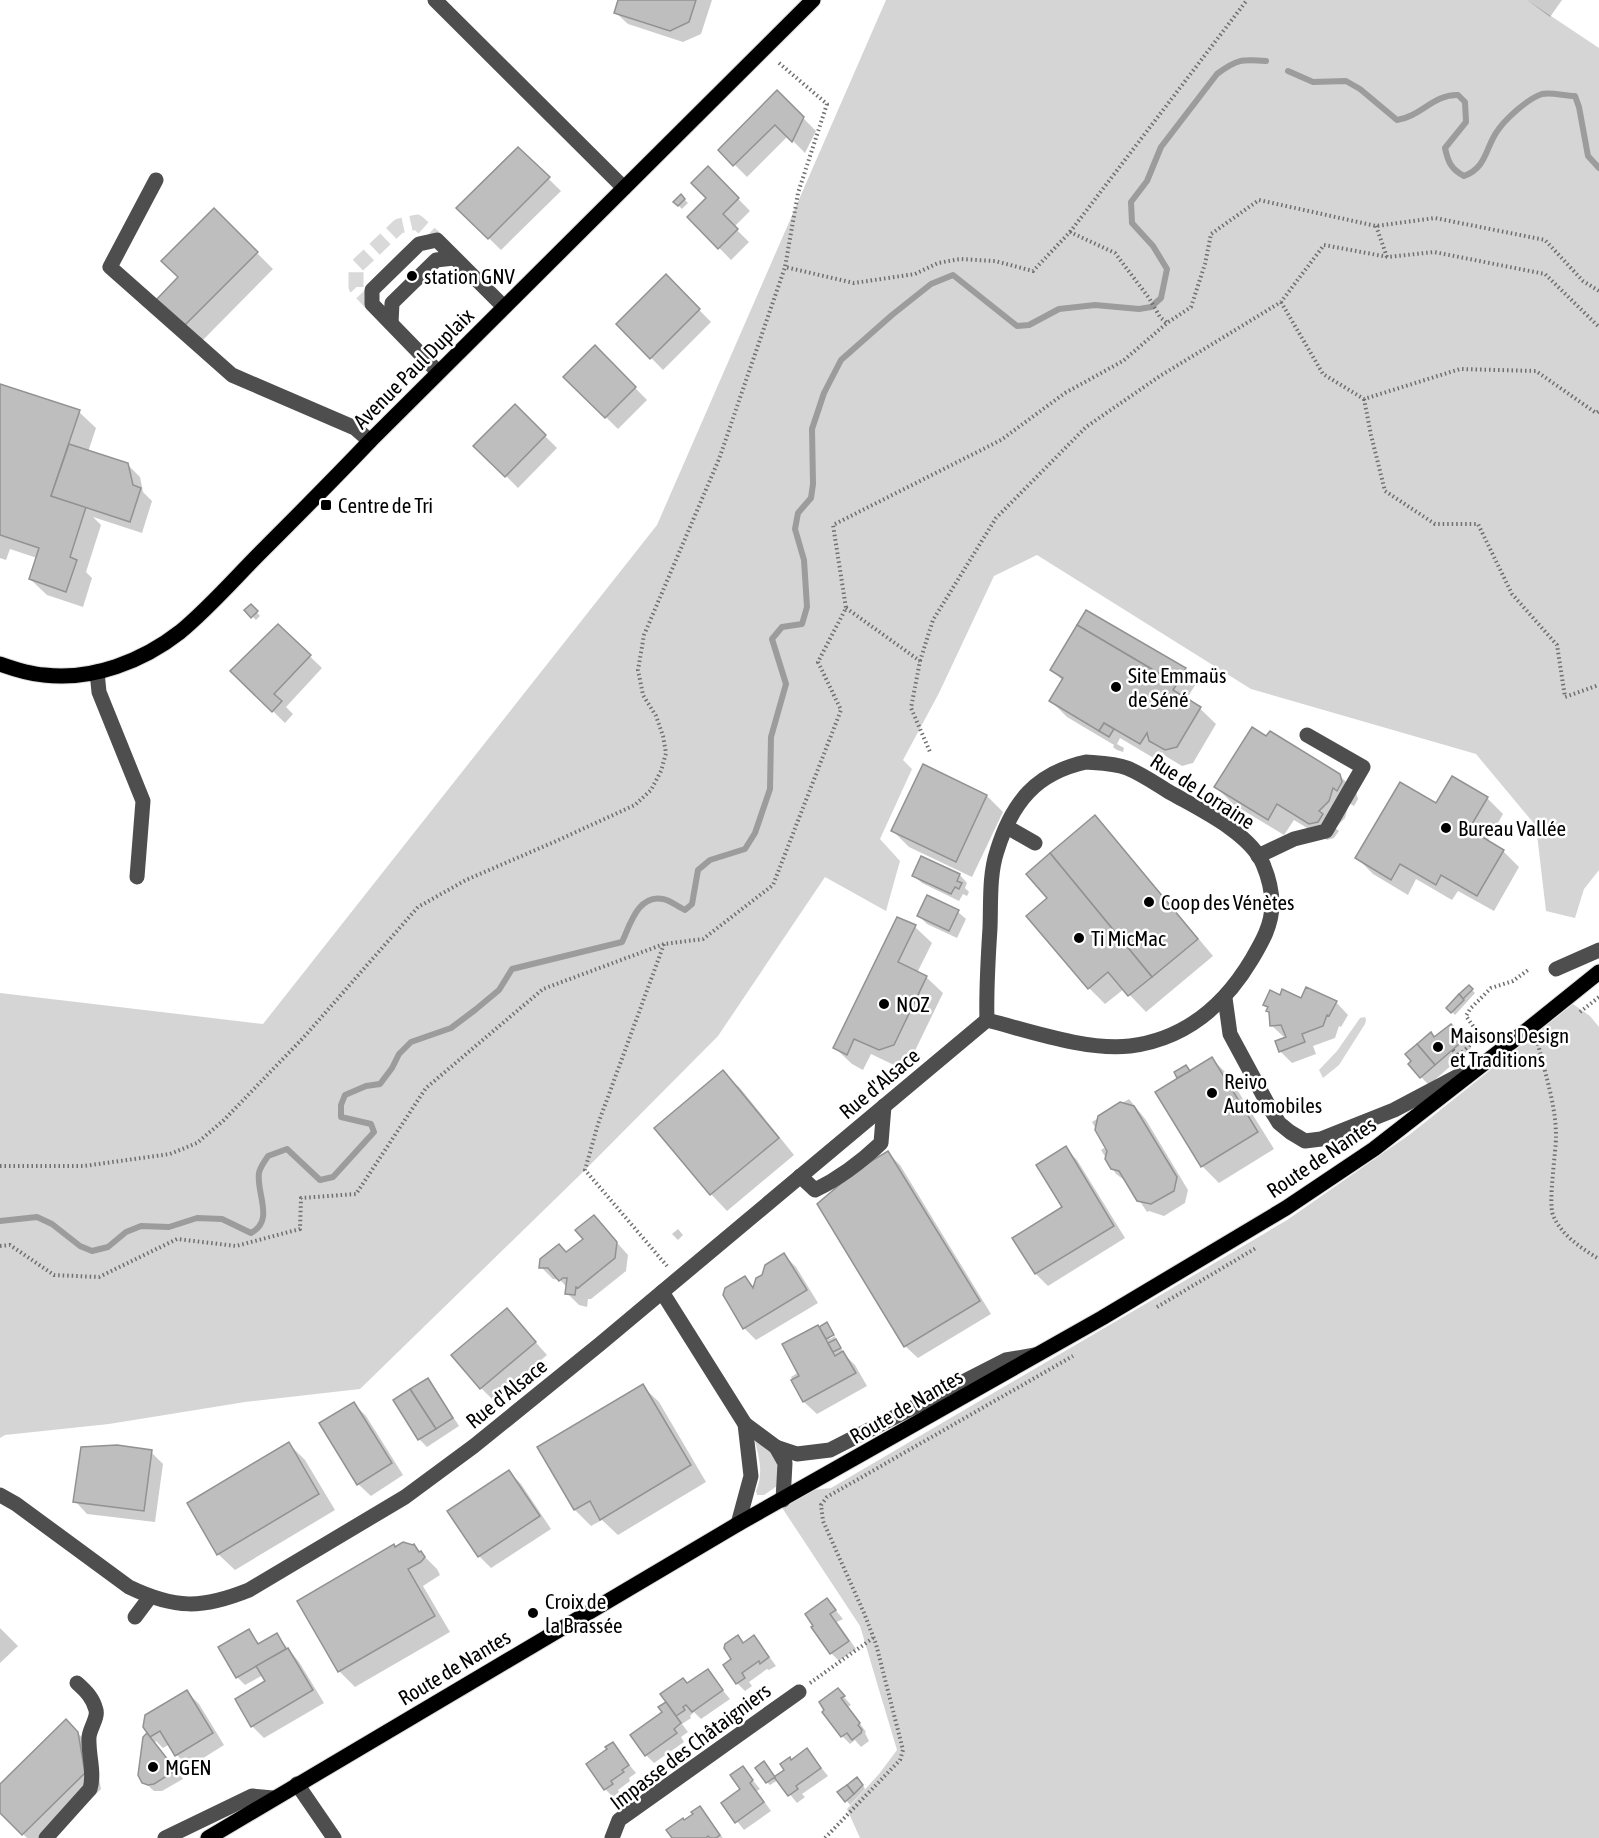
<svg xmlns="http://www.w3.org/2000/svg" width="1599" height="1838" font-family="'Asap Condensed',sans-serif">
	<style>
		.green { fill: #d5d5d5 }
		.shadow { fill: #0003 }
		.lines { fill: none; stroke-linecap: round; stroke-linejoin: round }
		.stream { stroke: #9c9c9c; stroke-width: 6 }
		.building { fill: #bebebe; stroke: #929292; stroke-width: 1.5 }
		.minor-tunnel { stroke: #d9d9d9; stroke-width: 15; stroke-dasharray: 15 8; stroke-linecap: butt }
		.major-casing { stroke: #dbdbdb; stroke-width: 17 }
		.path { stroke: #707070; stroke-width: 4; stroke-dasharray: 1.5 3; stroke-linecap: butt }
		.minor { stroke: #4e4e4e; stroke-width: 15 }
		.major { stroke: #000; stroke-width: 15 }
		.poi-dot { fill: #000; stroke: #fff; stroke-width: 2 }
		.labels { text-anchor: middle; dominant-baseline: central; stroke-width: 5; stroke-linejoin: round; paint-order: stroke }
		.poi-label { font-size: 21px; fill: #000; stroke: #fff; text-anchor: start }
		.street-label { font-size: 21px; fill: #000; stroke: #fff }
	</style>
	<rect width="100%" height="100%" fill="#fff"/>
	<g class="green">
		<path d="M886,0H1527L1599,48V870L1584,889L1575,918L1546,911L1536,826L1476,754L1251,689L1037,555L994,576L939,693L903,760L912,769L880,839L900,861L886,911L825,877L718,1036L585,1170L360,1389L245,1402L109,1424L5,1435L0,1438V993L263,1024L657,525Z"/>
		<path d="M1573,1004L1590,1016L1599,1027V1838H860L847,1809L879,1774L897,1750L860,1626L773,1494L831,1488L1147,1303L1287,1220L1409,1135Z"/>
		<path d="M1365,1017L1366,1020L1365,1024L1339,1065L1323,1078L1319,1070L1337,1051L1360,1018Z"/>
		<path d="M754,1438C777,1456 780,1455 777,1486L764,1495H757L756,1491C764,1472 759,1457 754,1438Z"/>
	</g>
	<g class="shadow">
		<path d="M620,0H712L701,34L683,42L628,24L615,12Z"/>
		<path d="M1527,0H1562L1550,17Z"/>
		<path d="M777,92L816,131L805,153L788,136L747,177L720,150Z"/>
		<path d="M518,149L561,191L501,250L458,208Z"/>
		<path d="M708,168L750,211L734,227L749,242L731,260L689,217L708,198Z"/>
		<path d="M681,196L688,203L682,209L675,202Z"/>
		<path d="M214,210L273,269L200,343L158,300L180,277Z"/>
		<path d="M666,276L711,322L663,370L618,324Z"/>
		<path d="M595,347L647,400L618,429L565,377Z"/>
		<path d="M0,386L79,412L96,428L88,452L127,464L140,477L143,492L152,501L142,533L93,517L101,525L86,572L92,578L83,607L47,595L30,579L37,558L10,549L6,560L0,558Z"/>
		<path d="M515,406L557,448L518,488L476,446Z"/>
		<path d="M251,606L260,616L256,620L246,610Z"/>
		<path d="M278,626L322,668L286,707L293,714L285,723L232,671Z"/>
		<path d="M1051,669L1185,670L1197,682L1189,695L1184,693L1216,724L1193,763L1182,766L1167,757L1162,752L1157,760L1120,738L1117,744L1124,748L1123,752L1117,750L1113,747L1114,745L1067,717L1051,701L1063,681Z"/>
		<path d="M1267,738L1339,775L1356,792L1358,799L1354,806L1349,803L1345,818L1335,828L1339,831L1334,838L1327,840L1294,820L1284,835L1233,804L1216,787Z"/>
		<path d="M924,766L987,796L1003,812L972,877L909,847L893,831Z"/>
		<path d="M1487,798L1503,814L1487,842L1503,851L1519,867L1494,911L1458,891L1452,900L1416,879L1408,895L1373,874L1357,858L1437,805Z"/>
		<path d="M1095,818L1111,834L1213,956L1146,1012L1124,989L1105,1004L1089,988L1049,898Z"/>
		<path d="M922,858L960,875L967,883L965,888L969,892L967,896L963,894L959,901L922,883L914,876Z"/>
		<path d="M928,897L958,912L966,919L957,938L927,924L919,916Z"/>
		<path d="M898,918L915,927L932,943L917,973L926,977L943,993L910,1061L896,1066L871,1054L863,1070L852,1064L835,1048Z"/>
		<path d="M1469,987L1475,993L1455,1015L1448,1008Z"/>
		<path d="M1280,997L1336,1002L1348,1015L1341,1027L1339,1026L1335,1038L1313,1046L1316,1054L1292,1063L1280,1051L1286,1039L1271,1025V1014L1265,1004Z"/>
		<path d="M1459,1034L1471,1048L1429,1085L1421,1077L1434,1038Z"/>
		<path d="M1212,1059L1228,1075L1274,1149L1219,1183L1203,1167L1157,1092L1180,1078L1176,1072H1190Z"/>
		<path d="M723,1072L740,1088L794,1155L727,1211L711,1194Z"/>
		<path d="M1129,1099L1146,1120L1188,1190L1185,1203L1164,1216L1149,1211L1147,1212L1127,1182L1116,1174L1101,1150L1104,1148L1109,1152L1092,1122Z"/>
		<path d="M1065,1148L1077,1160L1125,1238L1048,1286L1036,1274L1064,1207Z"/>
		<path d="M888,1153L900,1165L991,1314L918,1358L905,1346Z"/>
		<path d="M594,1217L628,1255L626,1271L591,1299H588L587,1307L579,1305L567,1293V1287L560,1280L553,1279L541,1267L567,1254L585,1239Z"/>
		<path d="M678,1229L683,1235L678,1240L672,1234Z"/>
		<path d="M784,1255L796,1267L818,1303L756,1340L744,1328L745,1278L754,1287L763,1276Z"/>
		<path d="M507,1310L547,1355L493,1400L481,1388Z"/>
		<path d="M827,1324L833,1334L828,1337L830,1339L835,1336L836,1339L835,1340L839,1344L843,1352H842L855,1365L867,1386L817,1414L804,1402L791,1377L799,1372L819,1328Z"/>
		<path d="M428,1380L435,1388L459,1426L427,1447L419,1439Z"/>
		<path d="M642,1386L659,1402L706,1482L618,1535L602,1520L591,1526L575,1510L539,1447Z"/>
		<path d="M353,1403L366,1416L403,1475L371,1496L358,1484Z"/>
		<path d="M289,1444L305,1460L335,1510L235,1570L218,1554Z"/>
		<path d="M151,1452L163,1464L155,1522L87,1514L75,1501Z"/>
		<path d="M509,1472L521,1484L551,1529L491,1568L479,1556Z"/>
		<path d="M414,1546L437,1569L440,1575L423,1586L450,1632L355,1687L339,1671L395,1548Z"/>
		<path d="M827,1600L843,1619L837,1622L856,1649L839,1661L831,1653L813,1627Z"/>
		<path d="M0,1628L18,1646L0,1663Z"/>
		<path d="M249,1631L260,1645L277,1635L299,1662L324,1703L264,1738L252,1726L267,1682L263,1675L245,1685L237,1677L220,1648Z"/>
		<path d="M738,1637L744,1644L753,1637L761,1645L776,1666L769,1670L767,1669L749,1682L752,1686L745,1691L737,1683L733,1660Z"/>
		<path d="M707,1671L730,1699L701,1719L694,1712L690,1716L691,1718L682,1724L688,1732L681,1737L684,1742L654,1763L646,1755L668,1702L688,1685Z"/>
		<path d="M838,1690L851,1705L848,1707L866,1732L865,1733L869,1741L861,1747L855,1740L850,1744L842,1736Z"/>
		<path d="M187,1692L199,1704L224,1745L189,1767L177,1755L170,1744L163,1748L156,1741L155,1743L183,1779L162,1791H154L141,1779L144,1737Z"/>
		<path d="M66,1721L94,1750L101,1789L52,1838H27L0,1811V1786Z"/>
		<path d="M612,1744L636,1773L629,1778L630,1781L618,1790L619,1792L613,1797L605,1789L609,1750Z"/>
		<path d="M807,1750L828,1776L802,1794L805,1797L797,1803L778,1780L770,1785L767,1782L764,1763L775,1778L786,1771L792,1762Z"/>
		<path d="M743,1768L760,1789L757,1791L771,1811L744,1830L723,1803L742,1789Z"/>
		<path d="M861,1782L865,1789L850,1805L840,1792Z"/>
		<path d="M699,1808L723,1838H674L685,1822Z"/>
	</g>
	<g class="lines">
		<g class="stream">
			<path d="M1288,71L1313,82L1346,81L1360,89L1397,120C1420,117 1434,94 1458,95L1465,102L1466,122L1445,148C1448,162 1451,169 1464,176C1486,168 1485,150 1496,133C1504,120 1527,99 1542,94C1551,92 1565,96 1575,96L1579,107L1588,156L1599,168"/>
			<path d="M0,1221L37,1217L52,1224L80,1246L92,1251L108,1247L126,1232L141,1226L169,1227L197,1218L222,1219L251,1233C275,1221 256,1193 259,1173C260,1167 265,1161 268,1156L287,1149L320,1180L333,1177L374,1132L371,1124L341,1117V1105L345,1095L366,1086L380,1084L392,1068L399,1054L411,1042L451,1028L475,1010L499,990L512,969L622,942C630,925 638,894 663,899C670,900 678,907 685,910L692,904L698,870L710,860L745,849L755,833L770,789L771,737L786,684L772,639L782,627L802,624L807,607L804,560L795,529L798,513L811,498L813,484L812,429L824,393L841,360L892,315L931,284L953,275L1017,326L1029,325L1059,309L1095,305L1139,309L1151,307L1161,298L1167,269L1153,246L1132,223L1131,202L1147,181L1161,147L1217,74C1237,59 1242,59 1266,61"/>
		</g>
	</g>
	<g class="building">
		<path d="M618,0H696L689,22L670,31L614,13Z"/>
		<path d="M777,90L804,117L792,142L775,125L733,166L718,150Z"/>
		<path d="M518,147L550,177L488,239L456,208Z"/>
		<path d="M708,166L739,198L723,214L738,229L718,249L687,217L706,198L691,183Z"/>
		<path d="M681,194L685,199L678,206L673,202Z"/>
		<path d="M214,208L258,252L183,327L156,300L178,277L161,261Z"/>
		<path d="M666,274L700,309L650,359L616,324Z"/>
		<path d="M595,345L636,387L605,418L563,377Z"/>
		<path d="M0,384L80,410L51,496L86,507L70,557L77,560L66,592L29,579L39,548L0,535Z"/>
		<path d="M515,404L546,435L505,477L473,446Z"/>
		<path d="M69,444L128,463L133,485L141,488L130,522L51,496Z"/>
		<path d="M251,604L258,611L251,618L244,610Z"/>
		<path d="M1086,610L1186,668L1177,684L1077,625Z"/>
		<path d="M278,624L311,655L274,694L282,701L272,712L230,671Z"/>
		<path d="M1077,625L1177,684L1173,690L1201,707L1177,747L1165,750L1149,741L1147,733L1140,744L1104,723L1099,731L1049,701L1063,678L1050,670Z"/>
		<path d="M1104,723L1114,729L1109,737L1099,731Z"/>
		<path d="M1252,727L1266,736L1270,731L1340,774L1342,782L1337,791L1333,788L1329,801L1319,811L1323,814L1318,822L1309,824L1277,804L1268,820L1214,787Z"/>
		<path d="M923,764L987,795L956,862L891,831Z"/>
		<path d="M1452,776L1488,797L1469,829L1504,850L1477,896L1441,875L1436,885L1400,864L1391,880L1355,858L1400,782L1436,803Z"/>
		<path d="M1095,815L1198,939L1152,977L1050,853Z"/>
		<path d="M1050,853L1152,977L1128,996L1108,972L1088,989L1026,916L1047,898L1026,874Z"/>
		<path d="M921,856L960,874L957,881L962,883L959,889L955,887L951,894L912,876Z"/>
		<path d="M927,895L959,910L949,931L917,916Z"/>
		<path d="M897,917L916,925L898,962L927,976L894,1045L879,1050L854,1039L847,1055L833,1048Z"/>
		<path d="M1469,985L1473,989L1463,999L1459,994Z"/>
		<path d="M1306,987L1337,1001L1329,1016L1327,1015L1323,1026L1302,1034L1305,1042L1279,1052L1275,1041L1286,1037L1281,1025L1270,1026L1269,1012L1266,1011L1268,1007L1263,1005L1270,990L1280,995L1282,989L1301,998Z"/>
		<path d="M1459,994L1464,1000L1451,1013L1446,1008Z"/>
		<path d="M1451,1024L1465,1039L1435,1065L1417,1044L1431,1032L1434,1037Z"/>
		<path d="M1417,1044L1435,1065L1420,1078L1408,1064L1411,1061L1405,1054Z"/>
		<path d="M1212,1057L1258,1132L1201,1167L1155,1092Z"/>
		<path d="M1186,1065L1190,1071L1177,1078L1174,1072Z"/>
		<path d="M723,1070L779,1138L710,1195L654,1128Z"/>
		<path d="M1120,1102L1134,1106L1177,1177L1174,1191L1151,1204L1137,1201L1119,1171L1111,1169L1105,1159L1107,1151L1095,1130L1098,1116Z"/>
		<path d="M1066,1146L1114,1226L1035,1274L1012,1238L1062,1207L1036,1165Z"/>
		<path d="M888,1151L980,1301L904,1347L817,1204L858,1169Z"/>
		<path d="M594,1215L617,1242L615,1258L578,1288L576,1287L575,1295L565,1294L567,1278H563L559,1281L548,1268H539L540,1259L559,1244L566,1252L583,1239L575,1230Z"/>
		<path d="M784,1253L807,1290L743,1329L723,1295L725,1288L745,1276L753,1288L756,1278L762,1275L765,1265Z"/>
		<path d="M507,1308L536,1342L480,1389L451,1355Z"/>
		<path d="M827,1322L834,1335L826,1339L819,1327Z"/>
		<path d="M818,1325L835,1356L843,1351L856,1373L803,1402L791,1380L799,1376L782,1344Z"/>
		<path d="M836,1339L841,1348L833,1352L828,1343Z"/>
		<path d="M428,1378L453,1418L436,1429L410,1389Z"/>
		<path d="M643,1384L691,1465L600,1520L590,1501L574,1510L537,1447Z"/>
		<path d="M410,1389L436,1429L418,1440L393,1400Z"/>
		<path d="M354,1402L392,1463L357,1485L319,1423Z"/>
		<path d="M289,1442L319,1494L217,1555L187,1503Z"/>
		<path d="M117,1445L152,1450L144,1511L73,1502L81,1447Z"/>
		<path d="M509,1470L540,1516L478,1557L447,1511Z"/>
		<path d="M403,1542L413,1545L414,1544L419,1552L421,1551L425,1557L421,1562L408,1569L435,1616L338,1672L297,1601L394,1544L395,1547Z"/>
		<path d="M827,1598L836,1610L830,1614L849,1641L830,1654L811,1627L813,1626L805,1614Z"/>
		<path d="M249,1629L258,1644L277,1633L286,1649L236,1678L218,1647Z"/>
		<path d="M738,1635L743,1643L754,1635L769,1657L760,1664L759,1661L742,1673L745,1678L736,1684L723,1665L731,1659L724,1648L725,1644Z"/>
		<path d="M288,1648L313,1690L251,1727L235,1699L265,1681L256,1666Z"/>
		<path d="M708,1669L723,1690L692,1712L686,1705L683,1707L685,1710L676,1716L660,1694L683,1678L687,1683Z"/>
		<path d="M838,1688L845,1696L841,1698L860,1723L858,1725L862,1730L861,1733L852,1740L847,1733L841,1737L822,1712L824,1710L819,1702Z"/>
		<path d="M187,1690L213,1733L175,1756L160,1731L150,1737L143,1727L145,1715Z"/>
		<path d="M666,1702L681,1723L674,1729L677,1733L645,1756L630,1735L662,1712L658,1707Z"/>
		<path d="M66,1719L78,1732L85,1773L22,1835L0,1813V1784Z"/>
		<path d="M147,1733L176,1770L154,1784L148,1785L142,1783L138,1775L143,1737Z"/>
		<path d="M613,1742L629,1765L622,1770L624,1772L611,1781L613,1784L604,1790L586,1764L607,1749L605,1747Z"/>
		<path d="M807,1748L821,1768L796,1786L798,1789L788,1796L774,1777L784,1770L780,1764L790,1757L791,1760Z"/>
		<path d="M764,1761L775,1777L766,1783L755,1768Z"/>
		<path d="M743,1766L753,1780L750,1783L764,1802L735,1823L721,1803L740,1789L730,1775Z"/>
		<path d="M857,1777L863,1785L854,1794L847,1785Z"/>
		<path d="M847,1785L854,1794L845,1802L837,1792Z"/>
		<path d="M700,1806L720,1835L716,1838H710L708,1836L706,1838H672L666,1830L683,1818L684,1820L693,1814L691,1812Z"/>
	</g>
	<g class="lines">
		<path class="minor-tunnel" d="M372,304L356,287V267L399,226L417,222L437,240"/>
		<defs>
			<g id="major">
				<path d="M0,664C14,669 29,674 44,675C92,681 143,661 180,632C209,608 235,578 261,552C298,515 334,479 370,441L813,0"/>
				<path d="M208,1838L738,1524L1102,1318L1286,1208L1374,1149L1527,1030L1599,972"/>
			</g>
		</defs>
		<use href="#major" class="major-casing"/>
		<g class="path">
			<path d="M779,63L827,104L798,193L785,267L854,283L915,274L938,263L960,259L995,261L1033,271L1070,232L1115,253L1149,298L1160,317L1167,323"/>
			<path d="M1376,226L1387,257"/>
			<path d="M1070,232L1247,0"/>
			<path d="M1281,302L1323,374L1364,399L1460,369L1536,371L1596,413L1599,411"/>
			<path d="M1364,399L1371,435L1385,491L1435,524H1478L1512,594L1557,645L1565,697L1599,685"/>
			<path d="M846,608L920,661L911,708L930,752"/>
			<path d="M920,661L933,620L996,518L1086,427L1160,376L1281,302L1324,245L1388,257L1434,252L1545,274L1599,327"/>
			<path d="M664,944L598,1124L585,1170L667,1266"/>
			<path d="M1580,1012L1599,997"/>
			<path d="M1538,1044C1545,1073 1556,1106 1556,1136C1556,1152 1548,1203 1553,1215C1561,1235 1581,1248 1599,1259"/>
			<path d="M1453,1050L1458,1056L1480,1036L1466,1016L1470,1009L1491,988L1513,981L1528,970"/>
			<path d="M0,1166H84L170,1154L197,1143L224,1120L304,1037L418,907L466,880L554,842L635,805L651,790L661,771L666,753L663,736L656,716L643,695L638,670L644,635L719,459L785,267"/>
			<path d="M0,1246L10,1245L54,1275L99,1277L177,1239L236,1246L300,1229L301,1198L356,1194L426,1088L543,989L664,944L703,939L773,885L841,710L818,662L846,608L833,525L1001,440L1065,393L1123,361L1167,323L1191,307L1205,264L1211,234L1259,200L1376,226L1435,218L1545,240L1583,281L1599,291"/>
			<path d="M1157,1307L1256,1248"/>
			<path d="M810,1683L873,1638"/>
			<path d="M825,1838L900,1760L903,1750L876,1644L864,1613L823,1521L821,1505L827,1497L1073,1356"/>
		</g>
		<g class="minor">
			<path d="M435,0L624,188"/>
			<path d="M156,180L110,267L232,375L355,428L370,441"/>
			<path d="M391,323L392,303L436,260L454,258"/>
			<path d="M438,372L372,304V290L419,244L437,240L504,307"/>
			<path d="M97,672L99,692L143,801L137,877"/>
			<path d="M1086,762C1100,763 1114,763 1127,768C1142,774 1156,784 1171,793C1199,809 1250,833 1263,864C1268,876 1272,891 1272,904C1272,925 1262,942 1252,959C1224,1006 1186,1039 1130,1046C1087,1051 1030,1031 987,1020C986,990 988,959 990,928C991,903 989,875 997,851C1012,802 1036,773 1086,762Z"/>
			<path d="M1007,827L1035,843"/>
			<path d="M1258,856L1294,839L1326,831L1363,767L1307,735"/>
			<path d="M1556,969L1599,950"/>
			<path d="M1225,998L1230,1034L1271,1110L1279,1123L1290,1132L1305,1141L1321,1139L1394,1110L1464,1073"/>
			<path d="M800,1176L815,1190C838,1179 862,1161 881,1143L884,1106"/>
			<path d="M662,1292L745,1424L776,1447L797,1454L830,1450L1006,1360L1035,1355"/>
			<path d="M776,1447L785,1463L783,1500"/>
			<path d="M0,1495L16,1504L129,1587C175,1609 202,1609 249,1590L405,1497L474,1446L600,1344L987,1020"/>
			<path d="M738,1524L751,1476L745,1424"/>
			<path d="M135,1617L150,1597"/>
			<path d="M297,1784L334,1838"/>
			<path d="M46,1838L90,1789C95,1772 88,1755 89,1737C90,1728 98,1718 96,1710C93,1698 86,1691 77,1683"/>
			<path d="M165,1838L252,1796L273,1798"/>
			<path d="M612,1838L619,1820L799,1692"/>
		</g>
		<use href="#major" class="major"/>
	</g>
	<g class="poi-dot">
		<circle cx="412" cy="276" r="6"/>
		<rect x="320" y="499" width="12" height="12" rx="3"/>
		<circle cx="1116" cy="687" r="6"/>
		<circle cx="1446" cy="828" r="6"/>
		<circle cx="1149" cy="902" r="6"/>
		<circle cx="1079" cy="938" r="6"/>
		<circle cx="884" cy="1004" r="6"/>
		<circle cx="1438" cy="1047" r="6"/>
		<circle cx="1212" cy="1093" r="6"/>
		<circle cx="533" cy="1613" r="6"/>
		<circle cx="153" cy="1767" r="6"/>
	</g>
	<g class="labels">
		<g class="poi-label">
			<text x="424" y="276">station GNV</text>
			<text x="338" y="505">Centre de Tri</text>
			<text x="1128" y="675">Site Emmaüs<tspan x="1128" dy="24">de Séné</tspan></text>
			<text x="1458" y="828">Bureau Vallée</text>
			<text x="1161" y="902">Coop des Vénètes</text>
			<text x="1091" y="938">Ti MicMac</text>
			<text x="896" y="1004">NOZ</text>
			<text x="1450" y="1035">Maisons Design<tspan x="1450" dy="24">et Traditions</tspan></text>
			<text x="1224" y="1081">Reivo<tspan x="1224" dy="24">Automobiles</tspan></text>
			<text x="545" y="1601">Croix de<tspan x="545" dy="24">la Brassée</tspan></text>
			<text x="165" y="1767">MGEN</text>
		</g>
		<g class="street-label">
			<text transform="translate(413 368) rotate(-45)">Avenue Paul Duplaix</text>
			<text transform="translate(1203 791) rotate(33)">Rue de Lorraine</text>
			<text transform="translate(879 1083) rotate(-40)">Rue d'Alsace</text>
			<text transform="translate(1321 1157) rotate(-34)">Route de Nantes</text>
			<text transform="translate(506 1393) rotate(-39)">Rue d'Alsace</text>
			<text transform="translate(906 1406) rotate(-30)">Route de Nantes</text>
			<text transform="translate(454 1667) rotate(-31)">Route de Nantes</text>
			<text transform="translate(690 1746) rotate(-37)">Impasse des Châtaigniers</text>
		</g>
	</g>
</svg>
